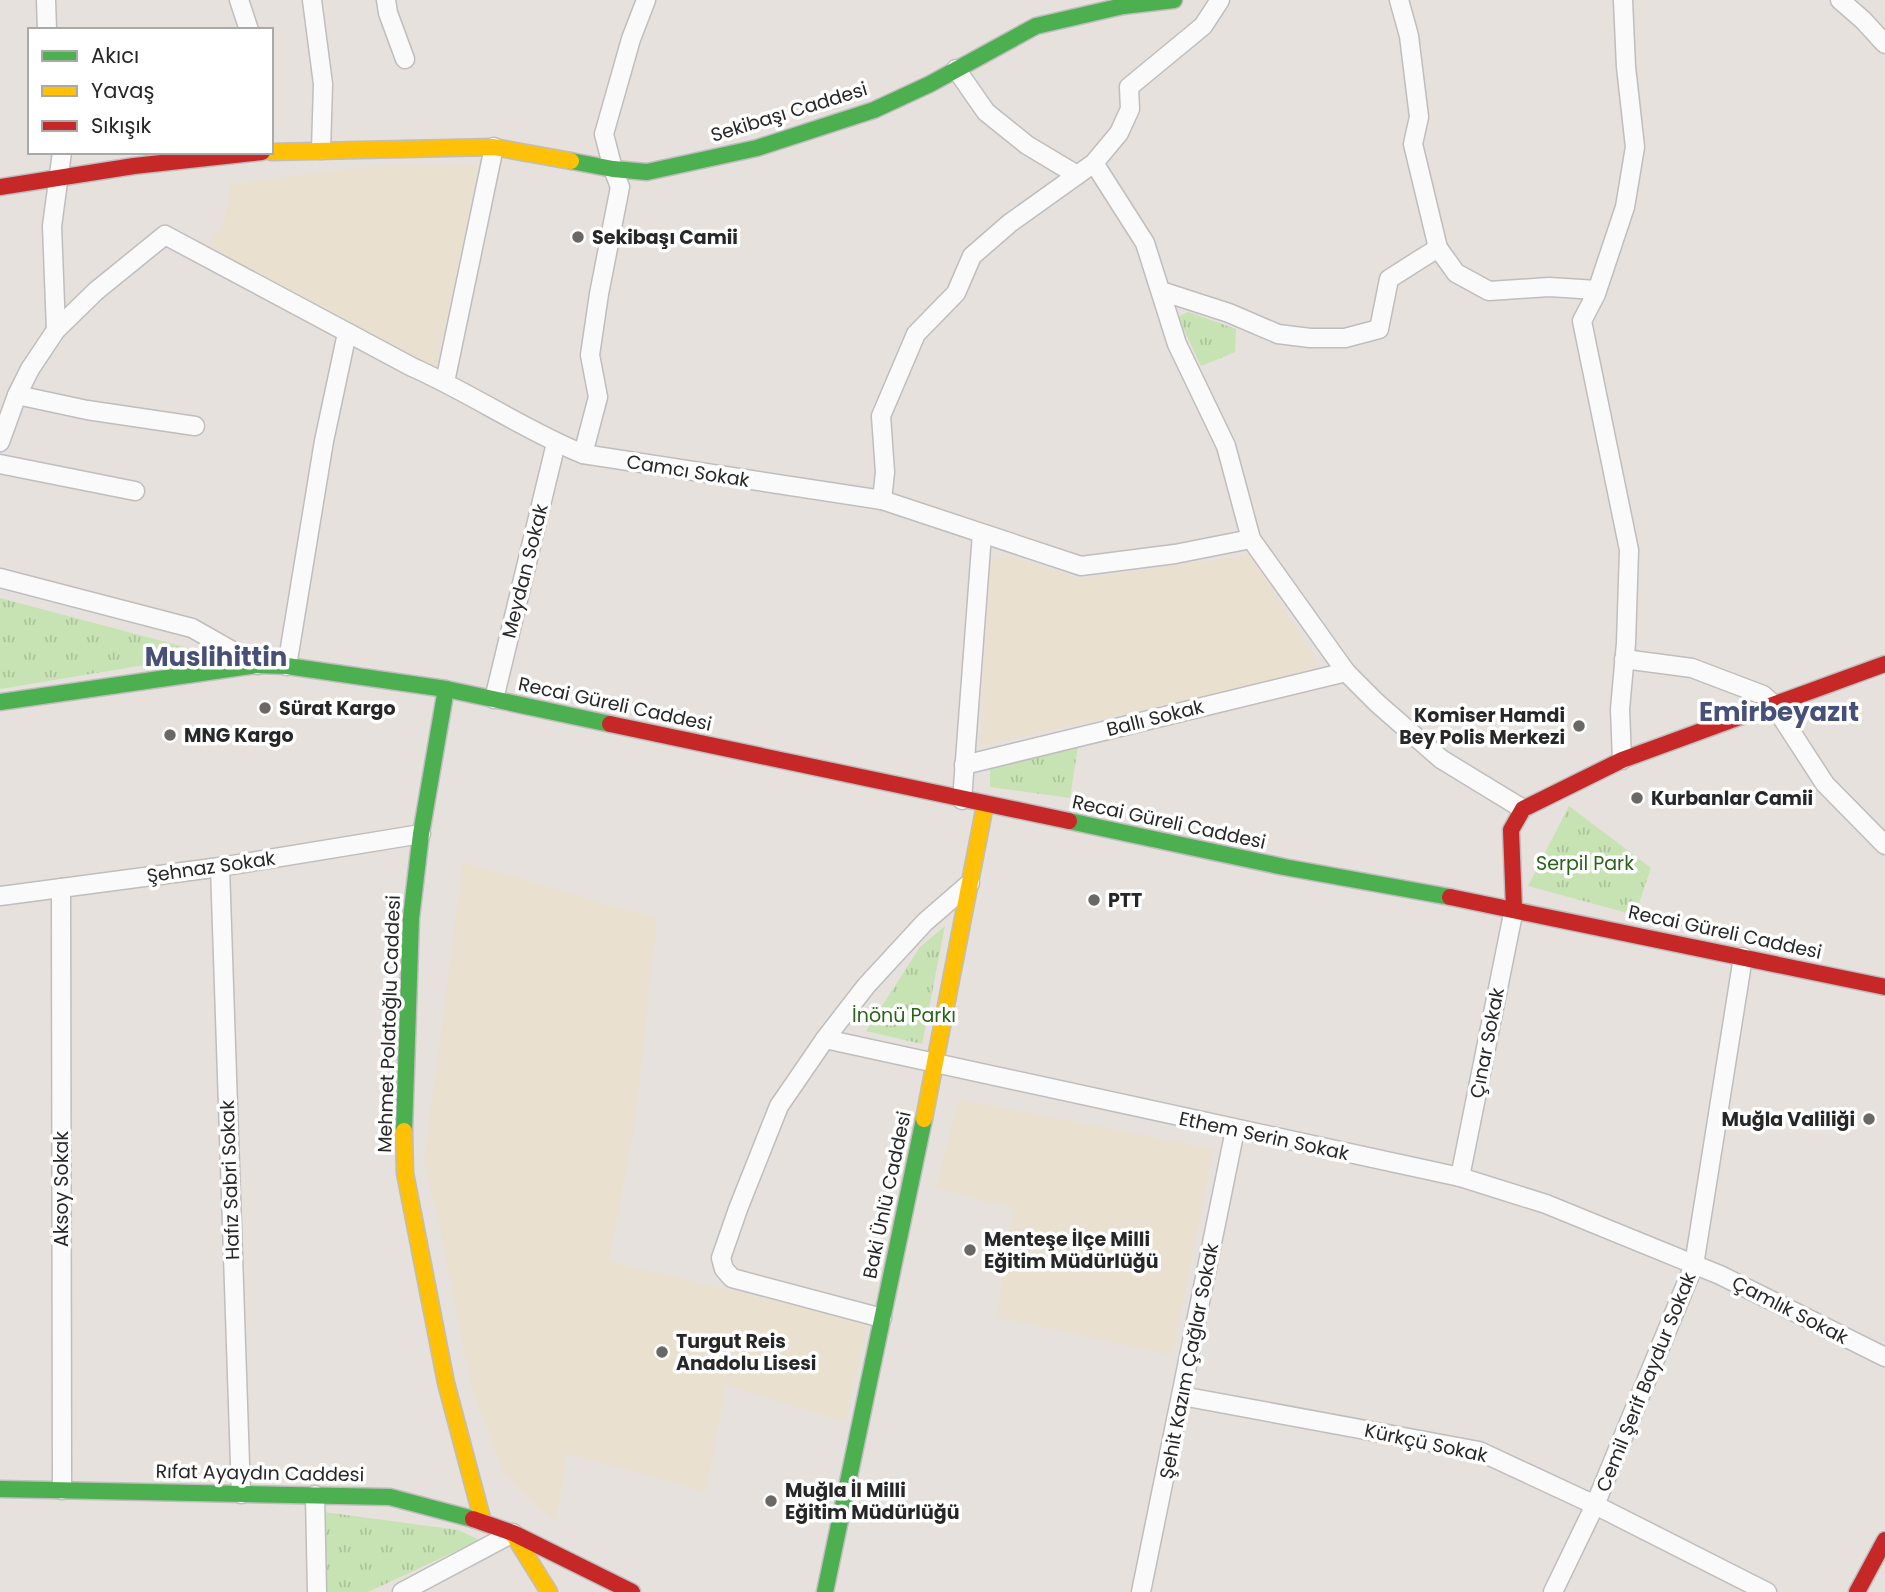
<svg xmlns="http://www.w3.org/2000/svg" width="1885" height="1592" font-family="Poppins,sans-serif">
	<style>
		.education { fill: #eae0d0 }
		.grass { fill: url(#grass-tufts) }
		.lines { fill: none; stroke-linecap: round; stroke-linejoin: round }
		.street-casing { stroke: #bfbdbe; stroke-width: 21 }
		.fast-casing { stroke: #bfbdbe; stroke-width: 19 }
		.slow-casing { stroke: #bfbdbe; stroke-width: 19 }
		.jam-casing { stroke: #bfbdbe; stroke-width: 19 }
		.street { stroke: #fbfafa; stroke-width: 18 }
		.fast { stroke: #4caf50; stroke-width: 16 }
		.slow { stroke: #ffc107; stroke-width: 16 }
		.jam { stroke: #c62828; stroke-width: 16 }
		.poi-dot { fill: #6a6866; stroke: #fff; stroke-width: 2.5 }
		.labels { text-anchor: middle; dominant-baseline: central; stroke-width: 7; stroke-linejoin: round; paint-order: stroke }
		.street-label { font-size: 19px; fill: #272727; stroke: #fff }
		.poi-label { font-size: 19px; font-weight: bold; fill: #272727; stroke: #fff; text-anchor: start }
		.park-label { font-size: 19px; fill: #276318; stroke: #fff }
		.district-label { font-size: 26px; font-weight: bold; fill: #475078; stroke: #fff }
	</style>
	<defs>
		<pattern id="grass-tufts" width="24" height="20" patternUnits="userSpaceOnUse" patternTransform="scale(1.75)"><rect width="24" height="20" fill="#c7e2b3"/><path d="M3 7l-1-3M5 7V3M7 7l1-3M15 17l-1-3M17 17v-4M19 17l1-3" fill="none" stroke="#abc29a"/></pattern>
	</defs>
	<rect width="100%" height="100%" fill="#e6e1dc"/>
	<g class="education">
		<path d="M376,166H478L436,368L207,246L224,220L230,184Z"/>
		<path d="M1251,555L1318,663L1311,673L979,746L991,559L1013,557L1079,579Z"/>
		<path d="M463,862L657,919L635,1122L609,1261L867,1323L845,1422L726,1385L706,1492L567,1453L556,1524L502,1471L470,1381L441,1233L424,1161Z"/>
		<path d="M958,1099L1214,1149L1172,1355L997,1317L1013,1208L936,1188Z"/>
	</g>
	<g class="grass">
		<path d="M1188,312L1236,329L1235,352L1201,366L1178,317Z"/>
		<path d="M0,598L211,654L0,689Z"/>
		<path d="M1078,746L1070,798L990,787V766Z"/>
		<path d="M1569,806L1651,868L1635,915L1528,886Z"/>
		<path d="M945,926L922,1044L866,1031L920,947Z"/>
		<path d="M324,1512L458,1530L480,1540L368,1592H326Z"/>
	</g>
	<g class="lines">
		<defs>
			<g id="street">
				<path d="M46,0L47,30"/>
				<path d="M239,0L249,30"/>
				<path d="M312,0L323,84L321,150"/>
				<path d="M386,0L388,13L405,59"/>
				<path d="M1399,0L1409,36L1419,117L1413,144L1438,248L1456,273L1489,291L1549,287L1597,290"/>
				<path d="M1840,0L1863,20L1885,44"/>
				<path d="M956,69L986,112L1027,145L1077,175"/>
				<path d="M1094,163L1145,243L1177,344L1226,446L1251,539L1346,672L1377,703L1441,759L1523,809"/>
				<path d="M1161,291L1229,313L1278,334L1310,338H1345L1379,329L1389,279L1438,248"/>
				<path d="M56,330L52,226L62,152"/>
				<path d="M445,382L494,147"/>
				<path d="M17,395L87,410L195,426"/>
				<path d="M0,442L17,395L30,369L56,330L96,291L165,235L412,367C471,393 524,430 583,454L882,500L1081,566L1175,554L1251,539"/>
				<path d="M583,454L598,397L590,355L599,294L620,187L613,169L604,134L631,39L646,0"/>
				<path d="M0,464L135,491"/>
				<path d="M882,500L885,472L881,416L916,334L956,293L972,256L1010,223L1094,163L1119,133L1130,109L1129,87L1203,26L1220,0"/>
				<path d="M0,578L192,628L257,665"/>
				<path d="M1624,659L1692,668L1763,695L1773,704L1825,784L1885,845"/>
				<path d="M287,666L324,441L347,333"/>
				<path d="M494,699L556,443"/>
				<path d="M1622,760L1620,709L1626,643L1629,550L1582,321L1596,294L1625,207L1635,147L1626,67L1623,0"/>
				<path d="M964,765L1346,672"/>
				<path d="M962,800L982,534"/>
				<path d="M220,867L241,1494"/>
				<path d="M61,888L62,1490"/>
				<path d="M0,896L220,867L421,834"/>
				<path d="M825,1039L1460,1177L1546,1204L1720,1275L1885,1357"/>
				<path d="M1460,1177L1514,909"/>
				<path d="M882,1318L732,1278L724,1269L721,1258L738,1209L779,1106L825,1039L866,986L925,922L970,883"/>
				<path d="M1182,1396L1479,1451L1595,1505L1767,1592"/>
				<path d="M315,1495L317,1592"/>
				<path d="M402,1592L513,1533"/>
				<path d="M1141,1592L1235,1130"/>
				<path d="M1553,1592L1595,1505L1694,1265L1743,957"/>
			</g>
			<g id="fast">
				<path d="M571,161L613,169L647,172L757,148L874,110L930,84L1036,26L1123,6L1174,0"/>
				<path d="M0,702L257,665L287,666L446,689L610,724"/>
				<path d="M1069,821L1284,867L1450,897"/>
				<path d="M404,1131L411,918L421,834L446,689"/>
				<path d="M0,1489L390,1497L473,1519"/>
				<path d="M825,1592L924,1119"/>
			</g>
			<g id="slow">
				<path d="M271,152L494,147L571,161"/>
				<path d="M924,1119L985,805"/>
				<path d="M404,1131L405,1173L446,1383L483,1522"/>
				<path d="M513,1534L549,1592"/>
			</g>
			<g id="jam">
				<path d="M0,187L134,166L262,152"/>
				<path d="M610,724L1069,821"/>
				<path d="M1450,897L1885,987"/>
				<path d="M1514,909L1511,830L1523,809L1622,760L1885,664"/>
				<path d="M473,1519L513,1533L632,1592"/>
				<path d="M1857,1592L1885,1540"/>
			</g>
		</defs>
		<use href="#street" class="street-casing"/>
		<use href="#fast" class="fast-casing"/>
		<use href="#slow" class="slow-casing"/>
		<use href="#jam" class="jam-casing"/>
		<use href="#street" class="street"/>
		<use href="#fast" class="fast"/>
		<use href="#slow" class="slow"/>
		<use href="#jam" class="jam"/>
	</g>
	<g class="poi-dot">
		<circle cx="578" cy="237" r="7"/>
		<circle cx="265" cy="708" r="7"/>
		<circle cx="1579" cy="726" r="7"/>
		<circle cx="170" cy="735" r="7"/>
		<circle cx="1637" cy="798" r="7"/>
		<circle cx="1094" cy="900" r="7"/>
		<circle cx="1869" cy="1119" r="7"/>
		<circle cx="970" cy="1250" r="7"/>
		<circle cx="662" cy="1352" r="7"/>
		<circle cx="771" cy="1501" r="7"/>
	</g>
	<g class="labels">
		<g class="street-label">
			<text transform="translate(789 112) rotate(-17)">Sekibaşı Caddesi</text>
			<text transform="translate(688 471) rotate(9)">Camcı Sokak</text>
			<text transform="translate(525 571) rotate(-76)">Meydan Sokak</text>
			<text transform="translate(615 704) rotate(12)">Recai Güreli Caddesi</text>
			<text transform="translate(1155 718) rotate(-14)">Ballı Sokak</text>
			<text transform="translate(1169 822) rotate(12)">Recai Güreli Caddesi</text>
			<text transform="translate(211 867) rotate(-8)">Şehnaz Sokak</text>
			<text transform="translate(1725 932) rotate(12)">Recai Güreli Caddesi</text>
			<text transform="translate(389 1024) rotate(-88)">Mehmet Polatoğlu Caddesi</text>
			<text transform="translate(1487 1043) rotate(-79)">Çınar Sokak</text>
			<text transform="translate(1264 1136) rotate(12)">Ethem Serin Sokak</text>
			<text transform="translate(230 1180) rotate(-92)">Hafız Sabri Sokak</text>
			<text transform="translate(61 1189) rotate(-90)">Aksoy Sokak</text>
			<text transform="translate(887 1195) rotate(-78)">Baki Ünlü Caddesi</text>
			<text transform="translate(1790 1310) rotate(27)">Çamlık Sokak</text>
			<text transform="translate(1189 1361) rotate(-79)">Şehit Kazım Çağlar Sokak</text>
			<text transform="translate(1646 1382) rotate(-68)">Cemil Şerif Baydur Sokak</text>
			<text transform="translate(1426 1443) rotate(12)">Kürkçü Sokak</text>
			<text transform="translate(260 1473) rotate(1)">Rıfat Ayaydın Caddesi</text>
		</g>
		<g class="poi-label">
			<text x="592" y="237">Sekibaşı Camii</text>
			<text x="279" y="708">Sürat Kargo</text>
			<text x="1565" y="715" text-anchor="end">Komiser Hamdi<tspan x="1565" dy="22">Bey Polis Merkezi</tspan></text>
			<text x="184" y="735">MNG Kargo</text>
			<text x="1651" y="798">Kurbanlar Camii</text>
			<text x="1108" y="900">PTT</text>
			<text x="1855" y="1119" text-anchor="end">Muğla Valiliği</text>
			<text x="984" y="1239">Menteşe İlçe Milli<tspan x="984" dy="22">Eğitim Müdürlüğü</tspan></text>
			<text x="676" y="1341">Turgut Reis<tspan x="676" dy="22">Anadolu Lisesi</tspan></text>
			<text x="785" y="1490">Muğla İl Milli<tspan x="785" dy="22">Eğitim Müdürlüğü</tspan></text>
		</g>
		<g class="park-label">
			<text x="1585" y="863">Serpil Park</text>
			<text x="904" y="1015">İnönü Parkı</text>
		</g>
		<g class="district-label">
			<text x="216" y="657">Muslihittin</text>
			<text x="1779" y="712">Emirbeyazıt</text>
		</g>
	</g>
	<rect x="28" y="28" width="245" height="126" fill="#ffffff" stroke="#a9a9a9" stroke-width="2"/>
	<rect x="42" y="51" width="35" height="10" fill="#4caf50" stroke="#a9a9a9" stroke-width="2"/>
	<text x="91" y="63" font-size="21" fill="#272727">Akıcı</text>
	<rect x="42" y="86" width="35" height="10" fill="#ffc107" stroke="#a9a9a9" stroke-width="2"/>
	<text x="91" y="98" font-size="21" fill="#272727">Yavaş</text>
	<rect x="42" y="121" width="35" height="10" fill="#c62828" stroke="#a9a9a9" stroke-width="2"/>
	<text x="91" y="133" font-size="21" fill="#272727">Sıkışık</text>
</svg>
